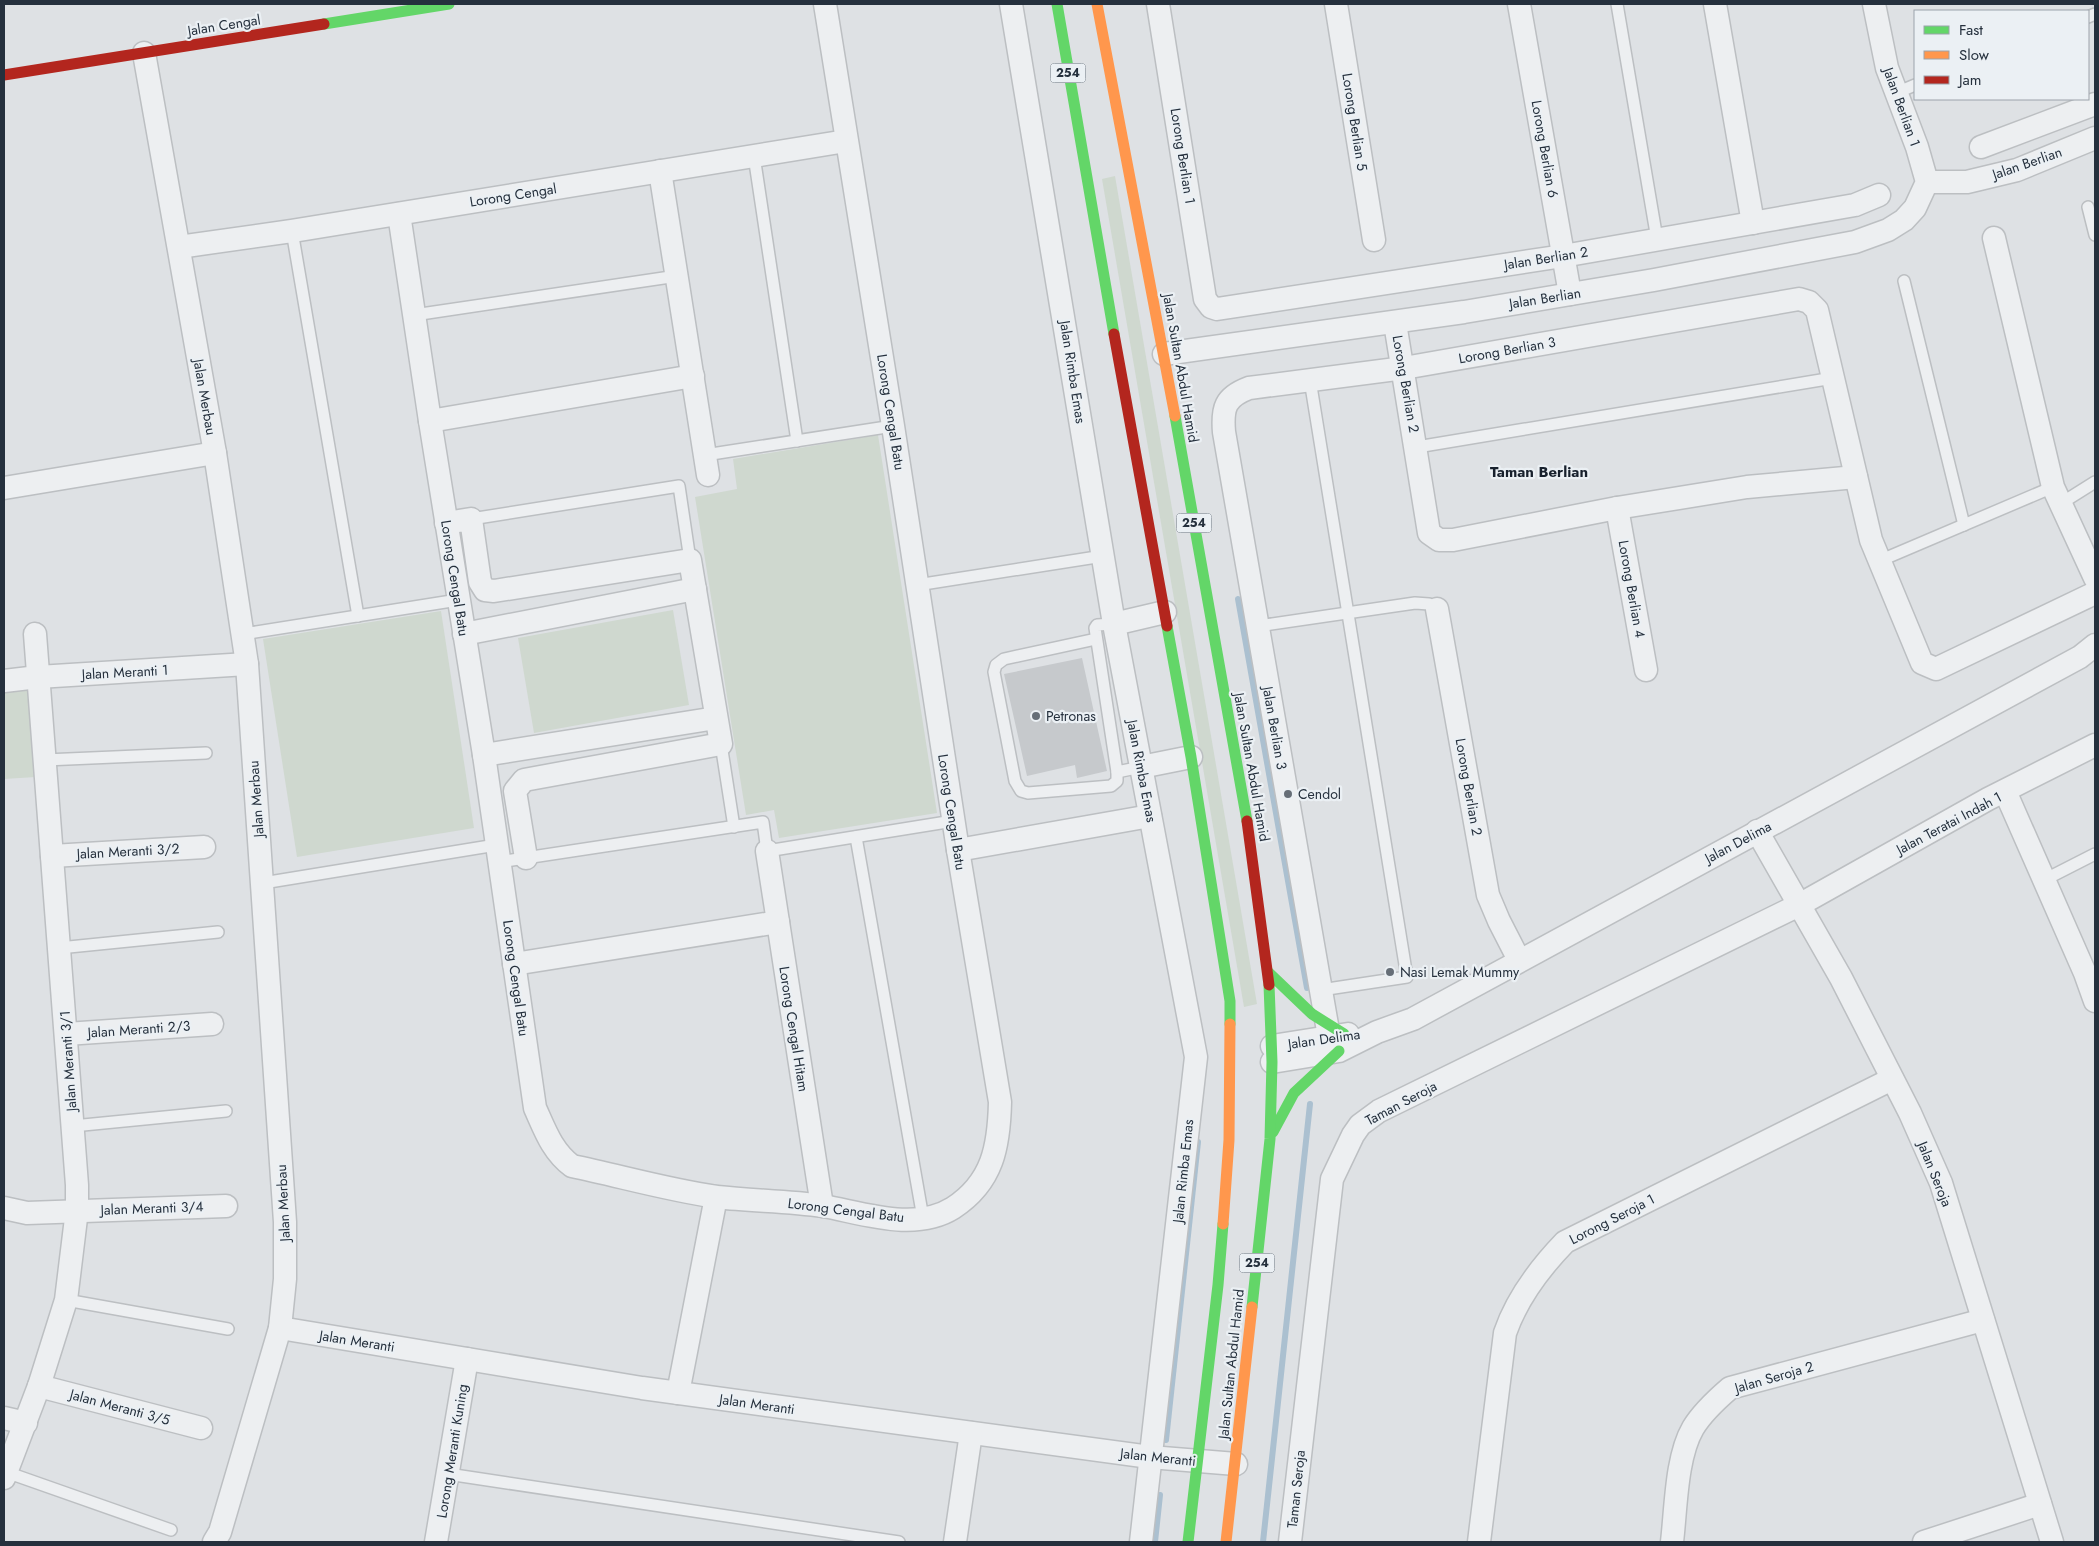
<svg xmlns="http://www.w3.org/2000/svg" width="2099" height="1546" font-family="Jost,sans-serif">
	<style>
		.green { fill: #cfd8cf }
		.lines { fill: none; stroke-linecap: round; stroke-linejoin: round }
		.stream { stroke: #abc0d0; stroke-width: 6 }
		.building { fill: #c6c9cc }
		.lane-casing { stroke: #bcbfc2; stroke-width: 14 }
		.street-casing { stroke: #bcbfc2; stroke-width: 25 }
		.lane { stroke: #edeff1; stroke-width: 11 }
		.street { stroke: #edeff1; stroke-width: 22 }
		.fast { stroke: #63d668; stroke-width: 11 }
		.slow { stroke: #ff974d; stroke-width: 11 }
		.jam { stroke: #b3261e; stroke-width: 11 }
		.poi-dot { fill: #666e77; stroke: #ebf0f4; stroke-width: 2 }
		.labels { text-anchor: middle; dominant-baseline: central; stroke-width: 4.5; stroke-linejoin: round; paint-order: stroke }
		.shield { fill: #ebf0f4; stroke: #606a74; stroke-width: 1 }
		.shield-label { font-size: 12px; font-weight: bold; fill: #25303d }
		.street-label { font-size: 14px; fill: #25303d; stroke: #ebf0f4 }
		.poi-label { font-size: 14px; fill: #25303d; stroke: #ebf0f4; text-anchor: start }
		.neighbourhood-label { font-size: 15px; font-weight: bold; fill: #18212d; stroke: #ebf0f4 }
	</style>
	<rect width="100%" height="100%" fill="#dee1e4"/>
	<g class="green">
		<path d="M1115,176L1257,1004L1244,1007L1102,179Z"/>
		<path d="M878,435L937,813L779,838L774,810L746,815L695,497L737,489L733,459Z"/>
		<path d="M673,610L689,705L534,733L518,638Z"/>
		<path d="M441,611L474,828L297,857L263,639Z"/>
		<path d="M30,688L36,777L4,779V691Z"/>
	</g>
	<g class="lines">
		<g class="stream">
			<path d="M1238,599L1307,988"/>
			<path d="M1166,1440L1198,1142"/>
			<path d="M1155,1542L1160,1495"/>
			<path d="M1263,1542L1310,1104"/>
		</g>
	</g>
	<path class="building" d="M1082,658L1107,771L1077,778L1075,765L1027,776L1004,674Z"/>
	<g class="lines">
		<defs>
			<g id="lane">
				<path d="M1617,4L1657,239"/>
				<path d="M2088,17L2095,14"/>
				<path d="M1896,93L1915,85"/>
				<path d="M754,156L797,441"/>
				<path d="M2088,207L2095,235"/>
				<path d="M292,231L358,616"/>
				<path d="M1904,281L1964,525"/>
				<path d="M414,315L677,276"/>
				<path d="M1310,380L1407,977L1321,990"/>
				<path d="M1417,447L1833,378"/>
				<path d="M705,455L893,426"/>
				<path d="M2060,504L2095,482"/>
				<path d="M471,519L679,486L690,560"/>
				<path d="M1879,561L2053,487"/>
				<path d="M917,585L1103,556"/>
				<path d="M1114,624L1097,625L1095,628L1117,772L1141,767"/>
				<path d="M1258,626L1415,603L1429,604L1437,609"/>
				<path d="M243,634L458,600"/>
				<path d="M1096,639L1004,659L996,665L994,672L1015,781L1021,791L1028,793L1111,786L1117,781V772"/>
				<path d="M721,744L734,827"/>
				<path d="M45,760L206,753"/>
				<path d="M856,837L923,1218"/>
				<path d="M499,862L763,822L767,851L953,821"/>
				<path d="M2044,880L2095,854"/>
				<path d="M263,883L496,845"/>
				<path d="M59,948L218,932"/>
				<path d="M73,1126L226,1111"/>
				<path d="M66,1300L228,1329"/>
				<path d="M6,1472L171,1530"/>
				<path d="M448,1474L899,1542"/>
			</g>
			<g id="street">
				<path d="M1011,4L1114,624L1196,1057L1141,1542"/>
				<path d="M1158,4L1205,299L1211,307L1217,309L1563,256L1855,205L1879,195"/>
				<path d="M1336,4L1374,240"/>
				<path d="M1519,4L1570,294"/>
				<path d="M1715,4L1753,223"/>
				<path d="M144,53L215,453L247,664L285,1222V1279L280,1328L220,1532L214,1542"/>
				<path d="M1981,147L2095,104"/>
				<path d="M660,171L708,475"/>
				<path d="M1927,182H1967L2017,170L2095,138"/>
				<path d="M399,214L430,421L484,755L535,1108C545,1130 552,1151 572,1166C620,1176 668,1190 717,1197C752,1201 788,1201 823,1206C863,1213 915,1232 953,1208C993,1182 999,1146 1000,1102L958,850L893,426L825,4"/>
				<path d="M1994,238L2053,487L2095,578"/>
				<path d="M179,247L292,231L846,141"/>
				<path d="M1395,323L1429,533L1439,540H1453L1617,508L1747,487L1856,477"/>
				<path d="M1164,354L1464,312L1654,280L1855,242L1888,230L1904,220L1915,208L1927,182L1917,147L1887,68L1874,4"/>
				<path d="M430,421L693,376"/>
				<path d="M4,488L215,453"/>
				<path d="M1617,508L1646,670"/>
				<path d="M446,523L471,519L480,582L485,590L494,591L690,560L721,744L524,780L515,791L526,858"/>
				<path d="M1437,609L1488,895L1499,921L1519,960"/>
				<path d="M1114,624L1165,612"/>
				<path d="M464,634L695,589"/>
				<path d="M4,681L38,677L247,664"/>
				<path d="M484,755L716,718"/>
				<path d="M1141,767L1191,757"/>
				<path d="M2005,791L2085,973L2095,1001"/>
				<path d="M1757,831L1841,978L1910,1113L1941,1183L2052,1542"/>
				<path d="M958,850L1150,816"/>
				<path d="M767,851L822,1206"/>
				<path d="M52,856L204,847"/>
				<path d="M514,964L778,922"/>
				<path d="M1327,1025L1224,432C1222,408 1225,397 1249,388L1404,368L1799,299L1809,302L1817,310L1871,540L1922,663L1936,669L2095,593"/>
				<path d="M66,1034L212,1024"/>
				<path d="M1272,1046L1348,1034"/>
				<path d="M1272,1062L1339,1051L1377,1032L1413,1019L2080,657L2095,645"/>
				<path d="M4,1208L27,1213L226,1206"/>
				<path d="M280,1328L642,1388L1150,1457L1236,1464"/>
				<path d="M39,1386L201,1428"/>
				<path d="M678,1393L716,1197"/>
				<path d="M4,1418L26,1423"/>
				<path d="M4,1478L39,1386L66,1300L77,1210V1185L35,634"/>
				<path d="M436,1542L467,1359"/>
				<path d="M955,1542L971,1433"/>
				<path d="M1290,1542L1332,1179L1353,1135L1360,1125L1379,1111L1799,905L1988,799L2095,745"/>
				<path d="M1479,1542L1505,1333C1517,1298 1539,1269 1565,1242L1892,1079"/>
				<path d="M1672,1542C1676,1509 1676,1457 1693,1428C1702,1413 1716,1400 1730,1388L1983,1320"/>
				<path d="M1924,1542L2040,1504"/>
			</g>
		</defs>
		<use href="#lane" class="lane-casing"/>
		<use href="#street" class="street-casing"/>
		<use href="#lane" class="lane"/>
		<use href="#street" class="street"/>
		<g class="fast">
			<path d="M1057,4L1114,334"/>
			<path d="M324,24L449,4"/>
			<path d="M1175,416L1247,821"/>
			<path d="M1167,626L1191,757L1230,1001V1024"/>
			<path d="M1268,972L1312,1014L1344,1034"/>
			<path d="M1273,1132L1294,1093L1339,1051"/>
			<path d="M1252,1307L1270,1139L1272,1062L1269,985"/>
			<path d="M1188,1542L1218,1285L1223,1224"/>
		</g>
		<g class="slow">
			<path d="M1097,4L1175,416"/>
			<path d="M1223,1224L1229,1140L1230,1024"/>
			<path d="M1226,1542L1252,1307"/>
		</g>
		<g class="jam">
			<path d="M4,75L324,24"/>
			<path d="M1114,334L1167,626"/>
			<path d="M1247,821L1269,985"/>
		</g>
	</g>
	<g class="poi-dot">
		<circle cx="1036" cy="716" r="5"/>
		<circle cx="1288" cy="794" r="5"/>
		<circle cx="1390" cy="972" r="5"/>
	</g>
	<g class="labels">
		<g class="shield">
			<rect x="1050.5" y="63.5" width="35" height="19" rx="4"/>
			<rect x="1176.5" y="513.5" width="35" height="19" rx="4"/>
			<rect x="1239.5" y="1253.5" width="35" height="19" rx="4"/>
		</g>
		<g class="shield-label">
			<text x="1068" y="73">254</text>
			<text x="1194" y="523">254</text>
			<text x="1257" y="1263">254</text>
		</g>
		<g class="street-label">
			<text transform="translate(224 25) rotate(-9)">Jalan Cengal</text>
			<text transform="translate(1902 107) rotate(70)">Jalan Berlian 1</text>
			<text transform="translate(1355 122) rotate(81)">Lorong Berlian 5</text>
			<text transform="translate(1545 149) rotate(80)">Lorong Berlian 6</text>
			<text transform="translate(1183 156) rotate(81)">Lorong Berlian 1</text>
			<text transform="translate(2027 163) rotate(-19)">Jalan Berlian</text>
			<text transform="translate(513 195) rotate(-9)">Lorong Cengal</text>
			<text transform="translate(1546 258) rotate(-9)">Jalan Berlian 2</text>
			<text transform="translate(1545 298) rotate(-9)">Jalan Berlian</text>
			<text transform="translate(1507 350) rotate(-10)">Lorong Berlian 3</text>
			<text transform="translate(1181 368) rotate(80)">Jalan Sultan Abdul Hamid</text>
			<text transform="translate(1073 372) rotate(81)">Jalan Rimba Emas</text>
			<text transform="translate(1406 384) rotate(80)">Lorong Berlian 2</text>
			<text transform="translate(205 397) rotate(80)">Jalan Merbau</text>
			<text transform="translate(891 412) rotate(81)">Lorong Cengal Batu</text>
			<text transform="translate(455 578) rotate(81)">Lorong Cengal Batu</text>
			<text transform="translate(1632 589) rotate(80)">Lorong Berlian 4</text>
			<text transform="translate(125 672) rotate(-3)">Jalan Meranti 1</text>
			<text transform="translate(1275 728) rotate(80)">Jalan Berlian 3</text>
			<text transform="translate(1252 767) rotate(80)">Jalan Sultan Abdul Hamid</text>
			<text transform="translate(1142 771) rotate(79)">Jalan Rimba Emas</text>
			<text transform="translate(1469 787) rotate(80)">Lorong Berlian 2</text>
			<text transform="translate(256 799) rotate(-94)">Jalan Merbau</text>
			<text transform="translate(952 812) rotate(81)">Lorong Cengal Batu</text>
			<text transform="translate(1949 823) rotate(-28)">Jalan Teratai Indah 1</text>
			<text transform="translate(1738 842) rotate(-28)">Jalan Delima</text>
			<text transform="translate(128 851) rotate(-3)">Jalan Meranti 3/2</text>
			<text transform="translate(516 978) rotate(82)">Lorong Cengal Batu</text>
			<text transform="translate(139 1029) rotate(-4)">Jalan Meranti 2/3</text>
			<text transform="translate(794 1029) rotate(81)">Lorong Cengal Hitam</text>
			<text transform="translate(1324 1039) rotate(-8)">Jalan Delima</text>
			<text transform="translate(68 1061) rotate(-94)">Jalan Meranti 3/1</text>
			<text transform="translate(1401 1103) rotate(-28)">Taman Seroja</text>
			<text transform="translate(1183 1171) rotate(-84)">Jalan Rimba Emas</text>
			<text transform="translate(1935 1174) rotate(68)">Jalan Seroja</text>
			<text transform="translate(283 1203) rotate(-93)">Jalan Merbau</text>
			<text transform="translate(152 1208) rotate(-2)">Jalan Meranti 3/4</text>
			<text transform="translate(846 1210) rotate(7)">Lorong Cengal Batu</text>
			<text transform="translate(1612 1219) rotate(-27)">Lorong Seroja 1</text>
			<text transform="translate(357 1341) rotate(9)">Jalan Meranti</text>
			<text transform="translate(1231 1364) rotate(-84)">Jalan Sultan Abdul Hamid</text>
			<text transform="translate(1774 1377) rotate(-16)">Jalan Seroja 2</text>
			<text transform="translate(757 1404) rotate(8)">Jalan Meranti</text>
			<text transform="translate(120 1407) rotate(15)">Jalan Meranti 3/5</text>
			<text transform="translate(452 1451) rotate(-81)">Lorong Meranti Kuning</text>
			<text transform="translate(1158 1457) rotate(6)">Jalan Meranti</text>
			<text transform="translate(1296 1489) rotate(-84)">Taman Seroja</text>
		</g>
		<g class="poi-label">
			<text x="1046" y="716">Petronas</text>
			<text x="1298" y="794">Cendol</text>
			<text x="1400" y="972">Nasi Lemak Mummy</text>
		</g>
		<g class="neighbourhood-label">
			<text x="1539" y="472">Taman Berlian</text>
		</g>
	</g>
	<rect width="2099" height="1546" fill="none" stroke="#25303d" stroke-width="10"/>
	<rect x="1914" y="10" width="175" height="90" fill="#ebf0f4" stroke="#9ca3ab"/>
	<rect x="1924" y="26" width="25" height="8" fill="#63d668" stroke="#9ca3ab"/>
	<text x="1959" y="35" font-size="15" fill="#25303d">Fast</text>
	<rect x="1924" y="51" width="25" height="8" fill="#ff974d" stroke="#9ca3ab"/>
	<text x="1959" y="60" font-size="15" fill="#25303d">Slow</text>
	<rect x="1924" y="76" width="25" height="8" fill="#b3261e" stroke="#9ca3ab"/>
	<text x="1959" y="85" font-size="15" fill="#25303d">Jam</text>
</svg>
